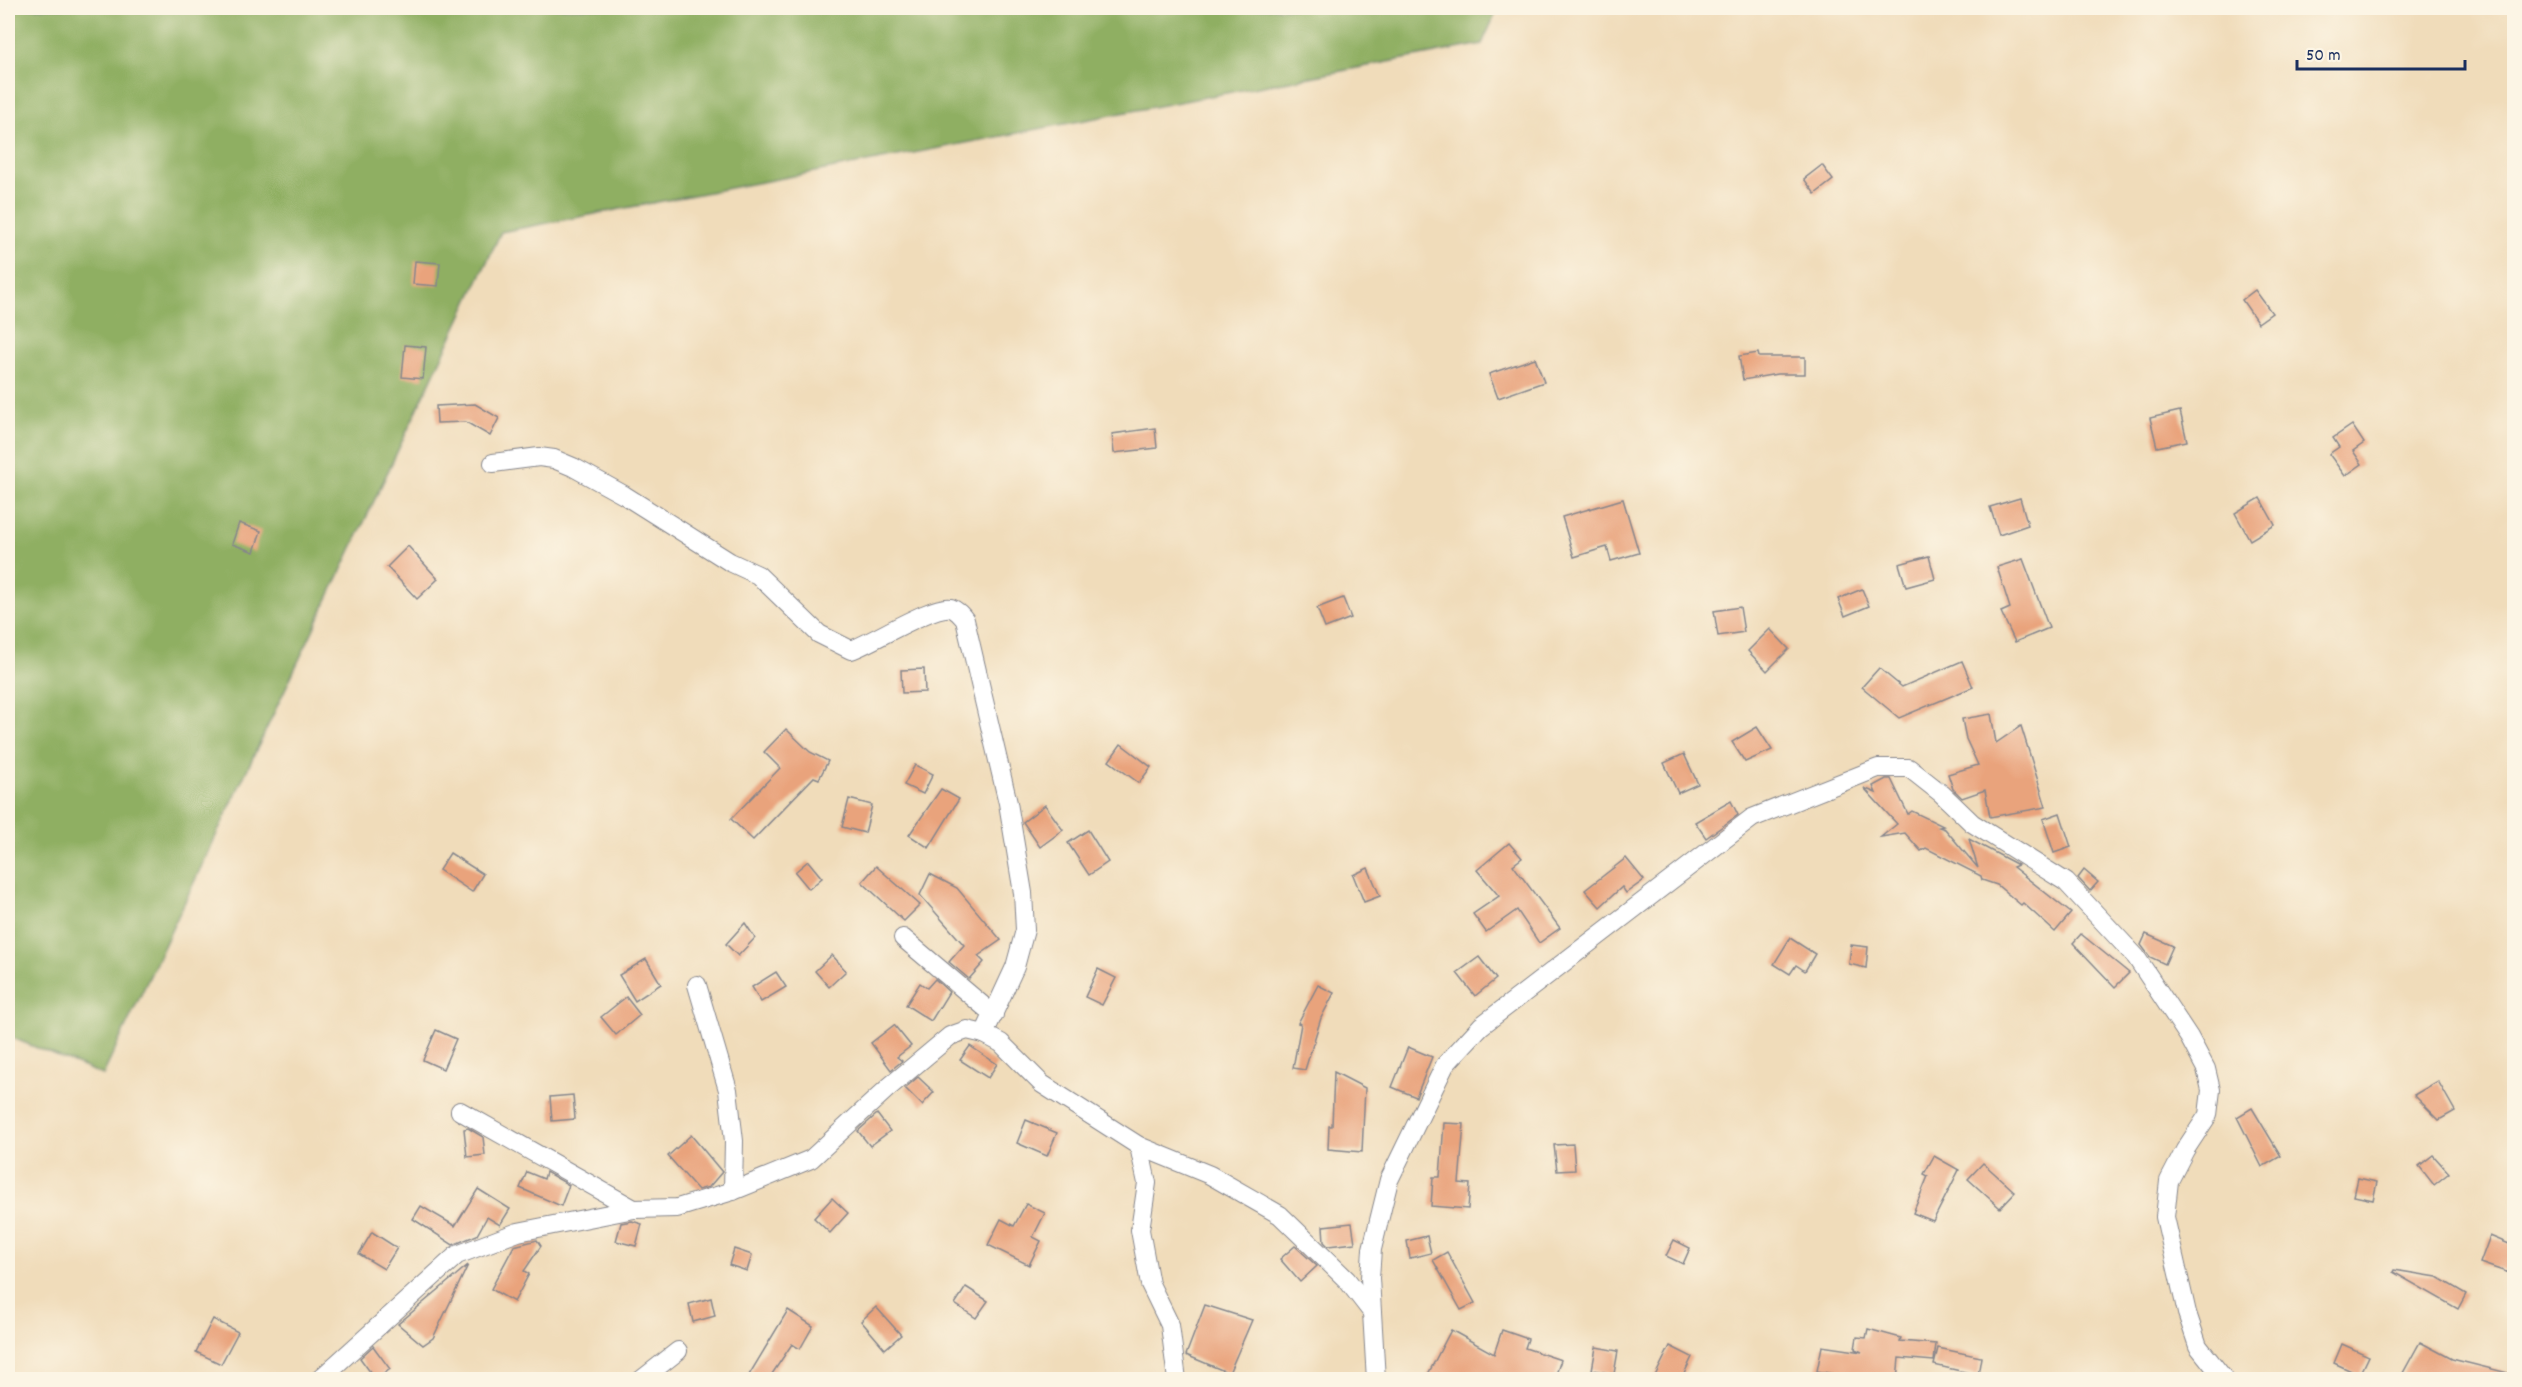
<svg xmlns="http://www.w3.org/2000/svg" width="2522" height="1387" font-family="Dekko,sans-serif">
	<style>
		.forest { fill: #8faf62; stroke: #556f60; stroke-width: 1.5 }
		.building { fill: #e9a37c }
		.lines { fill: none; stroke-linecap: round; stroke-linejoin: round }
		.minor-casing { stroke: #86868c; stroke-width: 20 }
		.minor { stroke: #fff; stroke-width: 18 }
	</style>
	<rect width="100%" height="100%" fill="#fcf5e5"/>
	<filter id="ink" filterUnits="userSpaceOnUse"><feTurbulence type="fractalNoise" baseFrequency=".0167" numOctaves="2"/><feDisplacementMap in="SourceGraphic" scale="12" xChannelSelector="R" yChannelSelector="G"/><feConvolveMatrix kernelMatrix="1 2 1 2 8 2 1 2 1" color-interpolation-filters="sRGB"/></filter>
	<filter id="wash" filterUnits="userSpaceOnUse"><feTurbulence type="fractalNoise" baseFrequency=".008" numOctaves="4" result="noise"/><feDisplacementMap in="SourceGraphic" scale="24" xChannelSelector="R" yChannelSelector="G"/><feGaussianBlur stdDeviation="1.35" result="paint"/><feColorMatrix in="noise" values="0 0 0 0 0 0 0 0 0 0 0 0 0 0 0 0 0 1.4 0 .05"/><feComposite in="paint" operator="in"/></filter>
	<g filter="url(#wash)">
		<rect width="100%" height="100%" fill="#f0dcba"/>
		<path class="forest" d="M8,8H1498L1482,44L501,232L103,1075L8,1036Z"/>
		<g id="blocks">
			<g class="building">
				<path d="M1822,165L1833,180L1815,194L1804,179Z"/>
				<path d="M415,261L440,263L438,286L413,284Z"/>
				<path d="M2255,290L2272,313L2258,323L2242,300Z"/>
				<path d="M405,345L426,347L423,379L402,377Z"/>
				<path d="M1758,353L1759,357H1805V374H1777L1743,380L1739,356Z"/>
				<path d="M1535,358L1544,382L1498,398L1489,374Z"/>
				<path d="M475,404L499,418L490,436L466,422L437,423L436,406Z"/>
				<path d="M2180,411L2187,441L2157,447L2150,418Z"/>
				<path d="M2352,425L2364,443L2353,451L2362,464L2345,476L2329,454L2339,447L2333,438Z"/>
				<path d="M1155,428L1157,448L1114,453L1112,434Z"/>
				<path d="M2020,498L2028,525L1999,535L1990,507Z"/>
				<path d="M2260,498L2275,525L2250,540L2235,513Z"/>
				<path d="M1623,499L1639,553L1611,561L1607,547L1574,557L1562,517Z"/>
				<path d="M239,523L261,531L254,552L232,544Z"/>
				<path d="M408,546L438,579L417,599L387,567Z"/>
				<path d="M1929,556L1935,579L1906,587L1899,564Z"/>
				<path d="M2023,559L2049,628L2015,642L2001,612L2010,608L1997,567Z"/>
				<path d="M1862,589L1869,606L1845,616L1838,599Z"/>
				<path d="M1343,598L1351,618L1325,628L1317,608Z"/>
				<path d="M1740,607L1744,632L1718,636L1714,611Z"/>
				<path d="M1770,629L1789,649L1767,671L1748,651Z"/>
				<path d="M1962,661L1973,687L1899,718L1862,687L1879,668L1902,687Z"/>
				<path d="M924,669L925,692L902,693L901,670Z"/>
				<path d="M1991,714L1996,743L2021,726L2046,807L1990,817L1985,790L1962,798L1953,789L1948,774L1978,765L1966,739L1962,719Z"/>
				<path d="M1757,727L1772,750L1745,762L1732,742Z"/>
				<path d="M786,729L810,752L828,761L819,779L814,777L753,840L731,819L780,768L764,752Z"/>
				<path d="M1121,744L1151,767L1139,783L1109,761Z"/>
				<path d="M1684,754L1698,784L1678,793L1664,763Z"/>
				<path d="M915,765L933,774L923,794L904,785Z"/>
				<path d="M1886,779H1891L1908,814L1912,811L1943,826L1939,827L1945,829L1978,868L1969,839L2018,865L2013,867L2071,913L2055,932L2023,903L2021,905L1997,885L1982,880L1981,876L1926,848L1921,851L1905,833L1881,837L1897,824L1864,788L1876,793L1873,786Z"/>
				<path d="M941,789L959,799L929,848L909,835Z"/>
				<path d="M849,799L872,805L865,833L842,827Z"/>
				<path d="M1731,801L1738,815L1706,838L1695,822Z"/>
				<path d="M1045,805L1063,830L1040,847L1023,822Z"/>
				<path d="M2060,813L2071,847L2054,853L2043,819Z"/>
				<path d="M1088,830L1108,862L1089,875L1068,843Z"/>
				<path d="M1509,843L1522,858L1513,865L1560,928L1539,943L1517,910L1486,932L1473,914L1499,896L1477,870Z"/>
				<path d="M450,853L483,874L472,892L439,870Z"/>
				<path d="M1626,858L1644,880L1626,893L1622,887L1600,907L1585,890Z"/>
				<path d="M808,861L822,878L809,889L795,872Z"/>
				<path d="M876,866L920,905L904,921L862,882Z"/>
				<path d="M1368,868L1380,896L1364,902L1353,875Z"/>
				<path d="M2084,870L2098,882L2090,891L2078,878Z"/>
				<path d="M930,874L957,888L1001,940L978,956L984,962L969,979L949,962L964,945L920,895Z"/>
				<path d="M745,923L755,938L738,956L726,944Z"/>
				<path d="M2081,934L2129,973L2115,987L2073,943Z"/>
				<path d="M2146,934L2173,946L2165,964L2150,957L2141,945Z"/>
				<path d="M1790,938L1815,954L1805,971L1796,965L1790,974L1774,964Z"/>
				<path d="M1851,945L1868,947L1866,968L1849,964Z"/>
				<path d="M832,955L846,971L829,987L815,971Z"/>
				<path d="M1479,957L1496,979L1475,996L1457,973Z"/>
				<path d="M646,959L661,984L635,1001L619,975Z"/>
				<path d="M1098,969L1116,978L1102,1005L1085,997Z"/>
				<path d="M776,972L786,987L761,1002L752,987Z"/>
				<path d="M935,979L949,992L931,1021L906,1005L920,983L927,988Z"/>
				<path d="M1318,985L1334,993L1321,1018L1305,1070L1293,1068L1301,1024L1298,1023Z"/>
				<path d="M626,997L640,1015L616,1035L601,1017Z"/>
				<path d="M894,1025L911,1046L897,1057L902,1061L891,1070L871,1043Z"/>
				<path d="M436,1030L456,1039L443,1069L423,1060Z"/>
				<path d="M970,1046L997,1064L988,1078L960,1060Z"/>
				<path d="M1408,1047L1432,1057L1416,1097L1392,1087Z"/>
				<path d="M1334,1072L1365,1088L1362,1152L1328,1149L1329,1126H1332Z"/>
				<path d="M918,1077L934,1092L922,1105L905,1088Z"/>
				<path d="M2438,1081L2455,1111L2439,1120L2414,1095Z"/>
				<path d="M573,1095L575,1119L552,1121L550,1097Z"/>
				<path d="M2252,1108L2281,1156L2262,1167L2237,1117Z"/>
				<path d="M877,1114L890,1131L870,1146L858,1131Z"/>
				<path d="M1026,1120L1057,1133L1047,1156L1017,1143Z"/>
				<path d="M1444,1123L1464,1124L1459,1183L1470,1184L1468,1209L1431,1206L1433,1177H1440Z"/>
				<path d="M468,1128L483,1137L485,1155L467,1157L464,1129Z"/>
				<path d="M691,1135L722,1172L709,1187L698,1190L668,1156Z"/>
				<path d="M1573,1144L1575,1170L1557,1171L1554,1145Z"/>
				<path d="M2433,1155L2449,1173L2434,1185L2419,1166Z"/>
				<path d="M1934,1156L1959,1170L1933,1221L1913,1213L1928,1176L1924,1174Z"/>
				<path d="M1983,1163L2015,1192L2000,1208L1968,1179Z"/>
				<path d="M527,1172L544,1179L546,1172L569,1185L561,1206L520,1188Z"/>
				<path d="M2358,1178L2377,1182L2373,1200L2354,1196Z"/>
				<path d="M478,1189L510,1209L500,1225L487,1217L477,1235L453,1245L413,1219L421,1206L455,1226Z"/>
				<path d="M832,1198L848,1213L830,1233L814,1218Z"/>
				<path d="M1026,1204L1045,1213L1033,1237L1041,1241L1029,1265L988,1245L1001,1219L1014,1226Z"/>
				<path d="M632,1221L642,1224L636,1246L616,1241L621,1223Z"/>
				<path d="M1352,1223L1355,1243L1328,1246L1324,1242L1323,1226Z"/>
				<path d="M372,1232L397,1248L384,1269L359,1254Z"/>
				<path d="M1427,1236L1431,1253L1410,1258L1407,1241Z"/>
				<path d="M2490,1236L2514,1246V1258L2509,1273L2480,1263Z"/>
				<path d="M537,1240L541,1246L524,1271L529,1274L514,1302L491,1289L514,1246Z"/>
				<path d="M1674,1240L1690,1248L1683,1264L1666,1256Z"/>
				<path d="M1295,1246L1317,1266L1300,1282L1280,1259Z"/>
				<path d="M734,1249L752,1255L747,1271L729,1265Z"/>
				<path d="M1447,1252L1475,1303L1461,1310L1433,1260Z"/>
				<path d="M468,1265L433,1338L423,1345L398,1324Z"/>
				<path d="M2394,1270L2437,1277L2466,1294L2458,1309L2393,1272Z"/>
				<path d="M966,1287L988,1301L976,1318L955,1304Z"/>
				<path d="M711,1298L715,1316L693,1322L689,1304Z"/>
				<path d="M1205,1305L1252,1320L1229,1373L1186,1355Z"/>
				<path d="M876,1307L901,1335L885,1349L861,1321Z"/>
				<path d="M788,1310L813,1326L800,1349L792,1344L768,1380H746Z"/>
				<path d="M213,1319L238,1332L221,1364L196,1352Z"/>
				<path d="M1868,1329L1901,1338L1900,1341L1936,1344L1934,1361L1899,1358L1897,1380H1869L1817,1371L1822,1346L1862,1352L1855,1349L1857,1337L1866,1338Z"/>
				<path d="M1451,1330L1494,1354L1502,1330L1528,1339L1525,1348L1561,1360L1554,1380H1425Z"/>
				<path d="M2420,1342L2452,1359L2508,1373L2507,1380H2416L2403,1373Z"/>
				<path d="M2342,1344L2369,1356L2360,1375L2334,1363Z"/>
				<path d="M373,1346L390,1369L376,1380L360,1358Z"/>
				<path d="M1670,1346L1692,1357L1681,1380H1653Z"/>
				<path d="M1596,1347L1618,1351L1614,1374L1592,1370Z"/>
				<path d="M1938,1348L1981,1357L1978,1375L1934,1365Z"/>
			</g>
		</g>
	</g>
	<g filter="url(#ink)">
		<use href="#blocks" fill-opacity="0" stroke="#86868c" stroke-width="1.5"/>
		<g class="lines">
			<defs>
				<g id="minor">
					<path d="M493,463L539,457L554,459L573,467L624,495L730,562L758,575L819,634L851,650C872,643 933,604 951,608C957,610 961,615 965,620L1008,803L1023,893L1025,930L1015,967L984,1034"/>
					<path d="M903,938L994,1015"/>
					<path d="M697,985L728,1090L734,1141L733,1191"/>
					<path d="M460,1111L634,1209"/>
					<path d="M1139,1146L1210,1175L1280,1215L1347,1280L1371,1311"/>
					<path d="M319,1380L457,1255L518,1232L634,1209L677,1208L733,1191L811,1159L889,1087L950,1036L967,1030L984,1034L1001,1043L1042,1084L1139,1146L1147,1183L1140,1230L1150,1284L1170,1325L1177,1380"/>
					<path d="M641,1380L678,1351"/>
					<path d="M1376,1380L1370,1278L1372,1249L1389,1180L1445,1065L1481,1026L1752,818L1878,768H1909L1942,794L1972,823L2066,882L2136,957L2189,1037L2206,1069L2211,1090L2208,1115L2185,1150L2169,1181L2165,1217L2187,1313L2198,1346L2225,1380"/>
				</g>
			</defs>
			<use href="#minor" class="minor-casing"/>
			<use href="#minor" class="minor"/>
		</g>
	</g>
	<rect width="2522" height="1387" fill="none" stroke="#fcf5e5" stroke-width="30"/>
	<path d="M2297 60v9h168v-9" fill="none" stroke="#1b2f5e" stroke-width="3"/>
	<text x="2306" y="60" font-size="18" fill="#1b2f5e" stroke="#fcf5e5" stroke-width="4.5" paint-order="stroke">50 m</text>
</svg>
